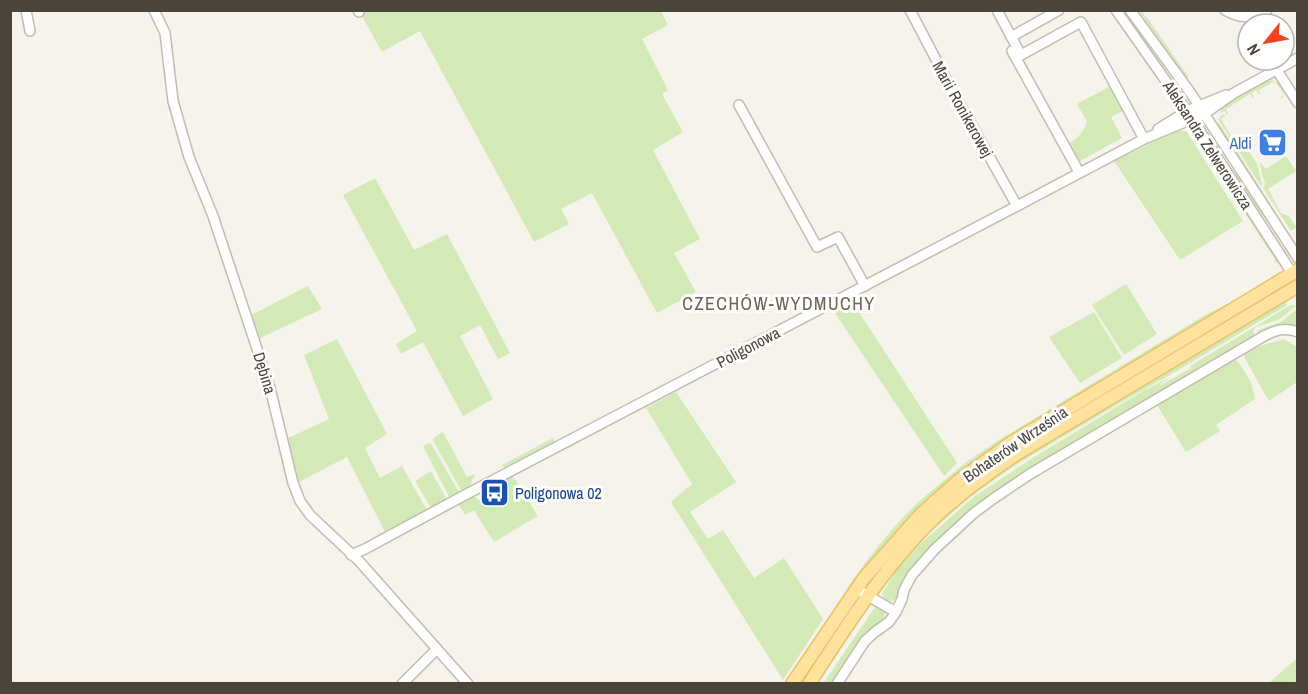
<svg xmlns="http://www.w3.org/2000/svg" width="1308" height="694" font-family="'Archivo Narrow',sans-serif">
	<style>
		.green { fill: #d2eab5 }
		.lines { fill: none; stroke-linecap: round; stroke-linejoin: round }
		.minor-casing { stroke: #c2bbae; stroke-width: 12 }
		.major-casing { stroke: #e6c16a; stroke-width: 15 }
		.minor { stroke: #fff; stroke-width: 9 }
		.major { stroke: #ffe39c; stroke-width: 12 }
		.labels { text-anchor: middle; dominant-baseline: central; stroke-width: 6; stroke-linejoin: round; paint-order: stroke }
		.street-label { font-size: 16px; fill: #4b4439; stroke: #fff }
		.shop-label { font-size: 16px; fill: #366cbe; stroke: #fff; text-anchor: end }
		.transit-label { font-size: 16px; fill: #164399; stroke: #fff; text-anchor: start }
		.neighbourhood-label { font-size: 18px; letter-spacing: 1.5px; fill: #6e6250; stroke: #fff }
	</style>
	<rect width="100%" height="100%" fill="#f6f3ec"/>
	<g class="green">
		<path d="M458,10L661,11L668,25L642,39L668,90L662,94L683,132L653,150L700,239L674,253L696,292L657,313L592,193L561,209L569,224L534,242L420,31L382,52L359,11Z"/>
		<path d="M1139,11H1141L1148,19L1188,76L1187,81Z"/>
		<path d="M1265,79L1267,81C1277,78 1287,87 1283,98H1280L1284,94L1275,81L1259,90L1260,93L1259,94L1256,90L1252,93L1254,97L1253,98L1250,94L1226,109L1228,114L1227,115L1224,111L1220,113L1221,110L1219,108Z"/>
		<path d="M1116,83L1130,107L1111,117L1122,138L1080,161L1070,143C1079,137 1084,131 1087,122L1077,104Z"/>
		<path d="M1224,114L1225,116L1221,119L1232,138L1237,135L1257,163L1262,184L1261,186L1218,119Z"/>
		<path d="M1217,123H1219L1271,205L1265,200L1216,124Z"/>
		<path d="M1178,130L1179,131H1186L1243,221L1180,260L1114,161Z"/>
		<path d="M1206,130L1228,164L1250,191L1290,254H1289L1268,222L1248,197L1205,131Z"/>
		<path d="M1286,156L1296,171L1268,189L1281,213L1289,216L1296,227L1291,231L1263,188L1265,184L1259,161L1266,169Z"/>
		<path d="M375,178L414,250L447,234L510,353L498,359L480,325L460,336L493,399L463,416L423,342L401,354L396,344L417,331L343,195Z"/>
		<path d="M1233,188L1279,260L1276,263L1274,258L1230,190Z"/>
		<path d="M1126,284L1157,334L1124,355L1092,305Z"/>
		<path d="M308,286L322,309L258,339L251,315Z"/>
		<path d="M1285,302L1287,305L1175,372L1125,400L1014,466L970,497L917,544L923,533L984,481L1123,395L1178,366Z"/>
		<path d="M853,303L957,463L944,476L833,310Z"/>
		<path d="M1228,304L1224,310L945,485L896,532L875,557L845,598L842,596L868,559L894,527L918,502L965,463L996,442L1207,314Z"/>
		<path d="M1293,305L1296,306L1278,320L1256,327L1253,331L1255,336L980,505L896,599L890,602L882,600L884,598L882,593L897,570L920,544L975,496L1039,454L1143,391L1170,377L1160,384L1161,385L1191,368L1190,366L1289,306Z"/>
		<path d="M1297,309V328L1258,334V330L1281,322Z"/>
		<path d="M1094,312L1122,358L1080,383L1049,337Z"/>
		<path d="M337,339L387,434L365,448L380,478L402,466L428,512L386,534L347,457L297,483L286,439L329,419L304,355Z"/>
		<path d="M1284,339L1297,347V382L1269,401L1244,357L1247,350Z"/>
		<path d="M1234,358C1244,368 1254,385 1255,399L1216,425L1220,431L1186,452L1157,405Z"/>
		<path d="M676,392L736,482L690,512L708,539L723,530L754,578L784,558L823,619L783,680L671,502L692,484L646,408Z"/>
		<path d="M443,432L467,477L474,474L475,476L472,480L470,488L462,492L433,440L434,439L433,438Z"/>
		<path d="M553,438L556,443L506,469L502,465Z"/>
		<path d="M430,442L459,492L449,497L423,446Z"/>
		<path d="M431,471L445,496L446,501L433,509L431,508L415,481Z"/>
		<path d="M512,475L538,516L494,542L474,510L465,515L458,503L474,496L479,500H486L488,502L490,501L489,498L490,496L493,498L496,493L494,491C500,484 504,479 512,475Z"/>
		<path d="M877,607L883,609L885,612L883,621C861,636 848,661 833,683L823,684L873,610Z"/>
		<path d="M1297,658V681L1294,683H1269Z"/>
	</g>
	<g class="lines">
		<defs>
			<g id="minor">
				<path d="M26,10L30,31"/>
				<path d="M154,10L165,33L173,101L189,157L213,216L270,388L293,483L300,501L310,515L359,561L468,684"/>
				<path d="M358,10L359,12"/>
				<path d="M910,10L952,90L1017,206"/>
				<path d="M997,10L1021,55L1081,22L1144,139"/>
				<path d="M1116,10L1187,111L1292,273"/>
				<path d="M1130,10L1190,92L1298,258"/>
				<path d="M1225,10C1241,19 1250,19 1267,10"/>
				<path d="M1011,37L1059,10"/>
				<path d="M1012,51L1079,172"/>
				<path d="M1276,69L1298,103"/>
				<path d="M739,105L817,247L838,237L865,286"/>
				<path d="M1158,129L1187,111L1226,95"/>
				<path d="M351,555L365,549L463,496L1017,206L1144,139L1204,114L1234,93L1298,58"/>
				<path d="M856,589L896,612"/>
				<path d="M402,684L437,649"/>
				<path d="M837,684L865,641L875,632L889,622L896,612L902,599L904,590L912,575L935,549L974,513L993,499L1030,474L1264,336C1276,330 1285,327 1298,332"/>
			</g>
			<g id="major">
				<path d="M792,684L864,578L921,514L958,481L1009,444L1298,270"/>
				<path d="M809,684C847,625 886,564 937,515C962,492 990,472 1018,453L1298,286"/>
			</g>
		</defs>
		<use href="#minor" class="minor-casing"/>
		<use href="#major" class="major-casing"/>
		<use href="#minor" class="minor"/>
		<use href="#major" class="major"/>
	</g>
	<defs>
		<symbol id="supermarket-square" viewBox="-11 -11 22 22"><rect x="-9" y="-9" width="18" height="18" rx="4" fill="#3f7fe0" stroke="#fff"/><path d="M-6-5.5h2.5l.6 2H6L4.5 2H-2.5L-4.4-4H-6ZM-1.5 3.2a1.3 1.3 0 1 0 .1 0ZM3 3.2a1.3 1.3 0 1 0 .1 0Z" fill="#fff"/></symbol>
		<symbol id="bus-square" viewBox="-11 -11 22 22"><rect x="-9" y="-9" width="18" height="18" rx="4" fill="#1a4fb4" stroke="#fff"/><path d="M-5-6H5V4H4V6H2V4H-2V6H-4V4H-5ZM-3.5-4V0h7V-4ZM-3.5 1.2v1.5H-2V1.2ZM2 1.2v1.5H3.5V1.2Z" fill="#fff"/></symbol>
	</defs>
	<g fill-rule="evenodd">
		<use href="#supermarket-square" x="1256" y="126" width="33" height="33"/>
		<use href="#bus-square" x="478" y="476" width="33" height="33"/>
	</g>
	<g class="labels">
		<g class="street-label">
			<text transform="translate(963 109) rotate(61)">Marii Ronikerowej</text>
			<text transform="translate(1208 145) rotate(57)">Aleksandra Zelwerowicza</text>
			<text transform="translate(748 347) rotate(-28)">Poligonowa</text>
			<text transform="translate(265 373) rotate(73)">Dębina</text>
			<text transform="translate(1015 444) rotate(-34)">Bohaterów Września</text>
		</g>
		<g class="shop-label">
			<text x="1252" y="143">Aldi</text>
		</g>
		<g class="transit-label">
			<text x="515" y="493">Poligonowa 02</text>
		</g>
		<g class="neighbourhood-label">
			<text x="779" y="303">CZECHÓW-WYDMUCHY</text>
		</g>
	</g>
	<rect width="1308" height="694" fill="none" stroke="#4b4439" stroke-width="24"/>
	<g transform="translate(1266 42) rotate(239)"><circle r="28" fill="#ffffff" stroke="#b7b4b0" stroke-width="1.5"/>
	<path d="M0-4.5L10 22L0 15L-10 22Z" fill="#fc3f1d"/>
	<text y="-9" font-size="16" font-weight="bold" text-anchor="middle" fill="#4b4439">N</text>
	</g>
</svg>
